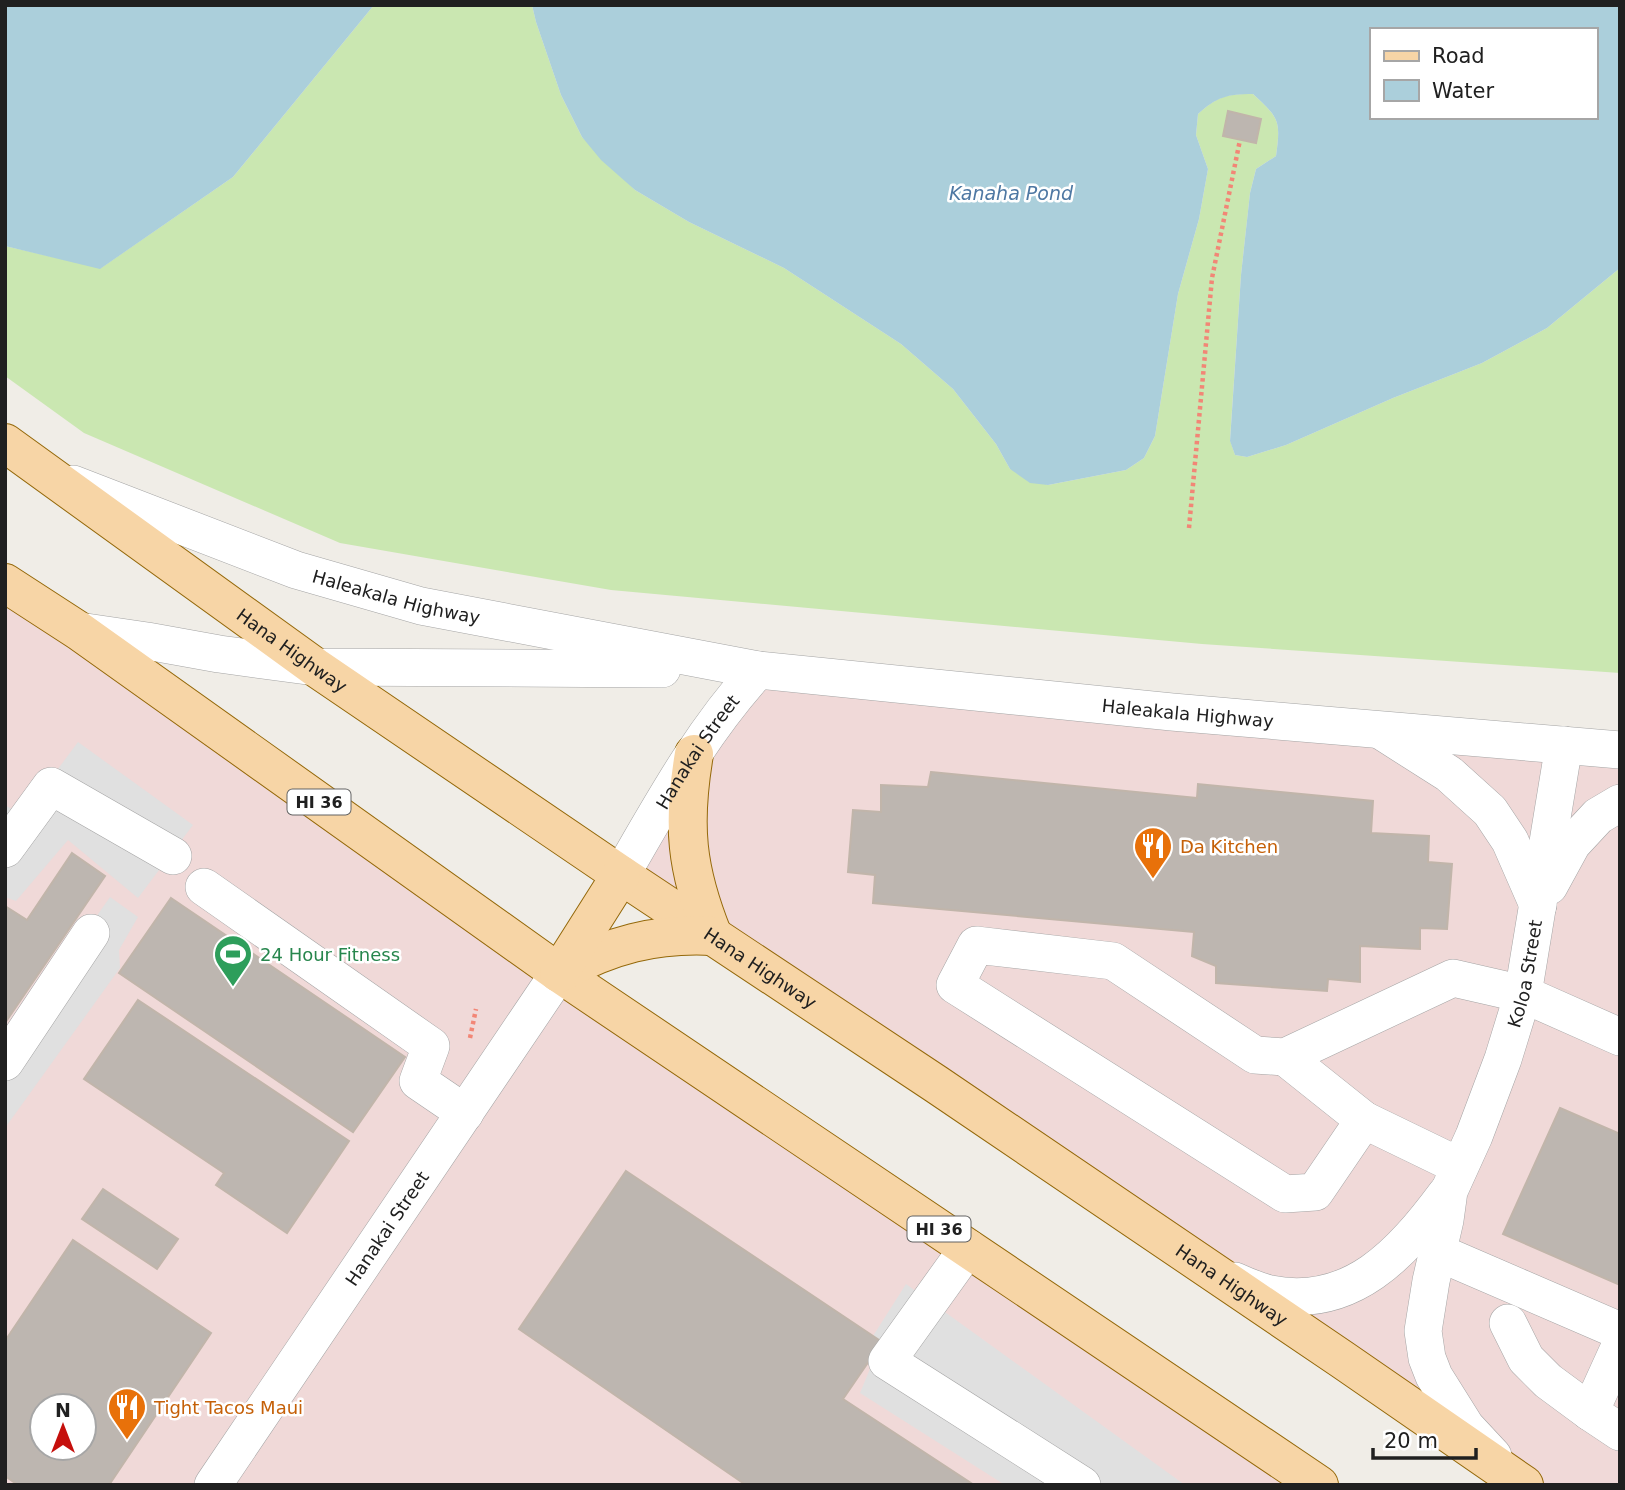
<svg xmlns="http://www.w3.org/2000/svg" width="1625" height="1490" font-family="'DejaVu Sans',sans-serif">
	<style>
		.commercial { fill: #f0d9d8; fill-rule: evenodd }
		.grass { fill: #cae7b1 }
		.parking { fill: #e0e0e0 }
		.water { fill: #abcfdb; fill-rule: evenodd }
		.building { fill: #bdb6b0; stroke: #c1b5aa; stroke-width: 2; fill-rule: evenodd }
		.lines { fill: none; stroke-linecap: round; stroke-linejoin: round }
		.minor-casing { stroke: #a4a4a4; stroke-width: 38 }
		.major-casing { stroke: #946809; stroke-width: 40 }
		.path { stroke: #f28676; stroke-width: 4.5; stroke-dasharray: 3.5 3.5; stroke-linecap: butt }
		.minor { stroke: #fff; stroke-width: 37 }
		.major { stroke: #f7d5a6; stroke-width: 38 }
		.labels { text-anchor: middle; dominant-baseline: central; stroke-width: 5; stroke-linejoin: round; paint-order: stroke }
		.shield { fill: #fff; stroke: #636363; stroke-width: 2 }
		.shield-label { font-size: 16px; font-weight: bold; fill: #202020 }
		.street-label { font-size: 18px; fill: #202020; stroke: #fff }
		.food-label { font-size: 18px; fill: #c56008; stroke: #fff; text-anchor: start }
		.leisure-label { font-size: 18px; fill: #27864d; stroke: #fff; text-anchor: start }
		.water-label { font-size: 19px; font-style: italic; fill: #4e78a3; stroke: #fff }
	</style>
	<rect width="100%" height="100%" fill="#f0ede7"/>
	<g class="commercial">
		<path d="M5,583L1319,1485H5ZM42,1406H84V1448H42Z"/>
		<path d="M758,670L1620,750V1485H1524L621,875Z"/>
	</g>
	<path class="grass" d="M374,5H532L536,22L561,95L582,137L635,190L689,222L784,268L901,344L953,389L996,444L1010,469L1048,485L1126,470L1144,458L1155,436L1178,294L1199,219L1208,169L1196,135L1198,114C1218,96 1226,94 1253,94C1279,118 1281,120 1276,156L1256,169L1250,193L1241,275L1230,440L1235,455L1247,457L1286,445L1393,398L1482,363L1547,328L1620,268V673L1202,644L611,590L340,543L84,433L5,376V246L101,268L233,177Z"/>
	<g class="parking">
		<path d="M78,742L193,825L138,898L68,840L16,901L5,897V805L23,816Z"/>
		<path d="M110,897L138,917L119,950L120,968L5,1128V1047Z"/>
		<path d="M906,1284L1185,1485H1005L860,1393L881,1342L873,1336Z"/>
	</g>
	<g class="water">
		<path d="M5,5H374L233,177L100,269L5,246Z"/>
		<path d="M532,5H1620V268L1547,328L1482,363L1393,398L1286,445L1247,457L1235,455L1230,441L1241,275L1250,193L1256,169L1276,156C1281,120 1279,118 1253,94C1227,94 1217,97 1198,114L1196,135L1208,169L1199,219L1178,294L1155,436L1144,458L1126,470L1048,485L1030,483L1010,469L996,444L953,389L901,344L784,268L689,222L635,190L601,160L582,137L561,95L536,22ZM1371,30H1595V117H1371Z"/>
	</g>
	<g class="building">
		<path d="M1228,111L1261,119L1256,143L1223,136Z"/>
		<path d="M931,772L1197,798L1198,784L1373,801L1371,833L1429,836L1428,862L1452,864L1447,929L1420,928V949L1360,946V982L1328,979L1327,991L1216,983V966L1192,956L1194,932L873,903L875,875L848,872L853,810L881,812V785L928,787Z"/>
		<path d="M72,853L105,876L5,1023V906L27,920Z"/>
		<path d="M171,898L405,1057L353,1132L119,973Z"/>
		<path d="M138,1000L349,1141L287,1233L216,1185L224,1173L84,1079Z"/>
		<path d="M1560,1108L1620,1134V1285L1503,1234Z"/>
		<path d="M626,1171L882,1342L843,1399L974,1485H746L519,1329Z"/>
		<path d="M103,1189L178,1239L157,1269L82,1219Z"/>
		<path d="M73,1240L211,1333L109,1485H18L5,1476V1341ZM42,1406H84V1448H42Z"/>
	</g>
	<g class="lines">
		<defs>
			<g id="minor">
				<path id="s1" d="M73,484L296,570L421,606L758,670L1172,712L1620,750"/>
				<path d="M79,631L147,641L219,654L315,667L662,669"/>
				<path d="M1383,732L1449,774L1490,811L1510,841L1538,905"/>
				<path d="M5,849L51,786L173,856"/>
				<path id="s2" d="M621,875C662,804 702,731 758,670"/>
				<path d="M1549,886L1572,844L1598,816L1620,803"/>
				<path d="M204,887L431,1046L418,1081L465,1113"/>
				<path d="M1285,1057L1364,1120"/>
				<path d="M5,1062L91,933"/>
				<path d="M1459,1166L1364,1120L1315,1192L1285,1194L955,985L976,945L1113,961L1255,1055L1285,1057L1453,978L1523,994L1620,1037"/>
				<path d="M968,1248L887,1361L1082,1485"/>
				<path d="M1437,1252L1620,1331"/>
				<path d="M1235,1281C1246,1286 1258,1291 1270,1294C1352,1310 1402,1253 1446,1194"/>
				<path d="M1508,1323L1526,1359L1548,1381L1590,1412"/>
				<path d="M1620,1346L1590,1412L1620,1432"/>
				<path id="s3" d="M1493,1456L1466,1427L1434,1376L1427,1358L1423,1331L1431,1281L1445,1220L1449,1191L1474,1136L1503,1059L1523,994L1564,745"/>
				<path id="s4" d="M213,1485L559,973"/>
			</g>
			<g id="major">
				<path id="s5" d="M5,443L315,667L621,875L936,1084L1343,1360L1524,1485"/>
				<path d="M5,583L79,631L559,973L1319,1485"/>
				<path d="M694,754C682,825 686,869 713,936"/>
				<path d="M559,973C610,945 655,933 713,936"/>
				<path d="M559,973L621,875"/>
			</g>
		</defs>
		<use href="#minor" class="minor-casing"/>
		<use href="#major" class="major-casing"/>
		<g class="path">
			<path d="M1189,528L1212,278L1240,140"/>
			<path d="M470,1038L476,1009"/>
		</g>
		<use href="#minor" class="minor"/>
		<use href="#major" class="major"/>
	</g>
	<defs>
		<symbol id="restaurant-pin" viewBox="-11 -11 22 30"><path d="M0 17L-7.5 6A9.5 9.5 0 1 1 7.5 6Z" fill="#e8710a" stroke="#fff"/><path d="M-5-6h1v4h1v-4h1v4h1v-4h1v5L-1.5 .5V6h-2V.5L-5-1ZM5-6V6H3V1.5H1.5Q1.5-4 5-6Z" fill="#fff"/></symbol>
		<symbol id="stadium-pin" viewBox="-11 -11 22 30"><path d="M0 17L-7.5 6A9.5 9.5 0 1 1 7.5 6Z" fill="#2e9e5b" stroke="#fff"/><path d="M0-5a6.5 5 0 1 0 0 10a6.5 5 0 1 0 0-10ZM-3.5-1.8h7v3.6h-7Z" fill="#fff"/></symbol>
	</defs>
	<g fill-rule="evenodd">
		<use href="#restaurant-pin" x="1131" y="824" width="44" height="60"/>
		<use href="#stadium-pin" x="211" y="932" width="44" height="60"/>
		<use href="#restaurant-pin" x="105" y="1385" width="44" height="60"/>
	</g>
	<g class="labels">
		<g class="shield">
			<rect x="287.5" y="789.5" width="63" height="25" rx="5"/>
			<rect x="907.5" y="1216.5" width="63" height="25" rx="5"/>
		</g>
		<g class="shield-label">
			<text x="319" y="802">HI 36</text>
			<text x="939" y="1229">HI 36</text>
		</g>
		<g class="street-label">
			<text stroke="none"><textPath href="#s1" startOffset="343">Haleakala Highway</textPath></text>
			<text stroke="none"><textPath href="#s5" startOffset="354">Hana Highway</textPath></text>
			<text stroke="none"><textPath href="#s1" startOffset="1144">Haleakala Highway</textPath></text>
			<text stroke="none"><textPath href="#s2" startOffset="145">Hanakai Street</textPath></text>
			<text stroke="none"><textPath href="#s5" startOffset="920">Hana Highway</textPath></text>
			<text stroke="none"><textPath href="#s3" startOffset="520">Koloa Street</textPath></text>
			<text stroke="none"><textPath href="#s4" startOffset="310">Hanakai Street</textPath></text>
			<text stroke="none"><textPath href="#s5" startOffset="1488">Hana Highway</textPath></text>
		</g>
		<g class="food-label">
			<text x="1180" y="846">Da Kitchen</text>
			<text x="154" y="1407">Tight Tacos Maui</text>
		</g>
		<g class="leisure-label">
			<text x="260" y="954">24 Hour Fitness</text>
		</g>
		<g class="water-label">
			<text x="1011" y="193">Kanaha Pond</text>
		</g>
	</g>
	<rect width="1625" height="1490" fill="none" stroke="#202020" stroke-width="14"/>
	<rect x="1370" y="28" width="228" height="91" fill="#ffffff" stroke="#a6a6a6" stroke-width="2"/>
	<rect x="1384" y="51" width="35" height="10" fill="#f7d5a6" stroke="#a6a6a6" stroke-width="2"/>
	<text x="1432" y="63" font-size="21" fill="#202020">Road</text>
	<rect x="1384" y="80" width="35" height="21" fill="#abcfdb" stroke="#a6a6a6" stroke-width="2"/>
	<text x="1432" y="98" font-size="21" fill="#202020">Water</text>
	<g transform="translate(63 1427)"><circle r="33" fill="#ffffff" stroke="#a6a6a6" stroke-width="2"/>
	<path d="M0-5L12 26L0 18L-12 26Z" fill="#c50f0c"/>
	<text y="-10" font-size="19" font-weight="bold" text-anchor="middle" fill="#202020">N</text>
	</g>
	<path d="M1373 1448v10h103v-10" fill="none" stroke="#202020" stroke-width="3.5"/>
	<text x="1384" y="1448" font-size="21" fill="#202020" stroke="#ffffff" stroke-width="5" paint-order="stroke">20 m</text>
</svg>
